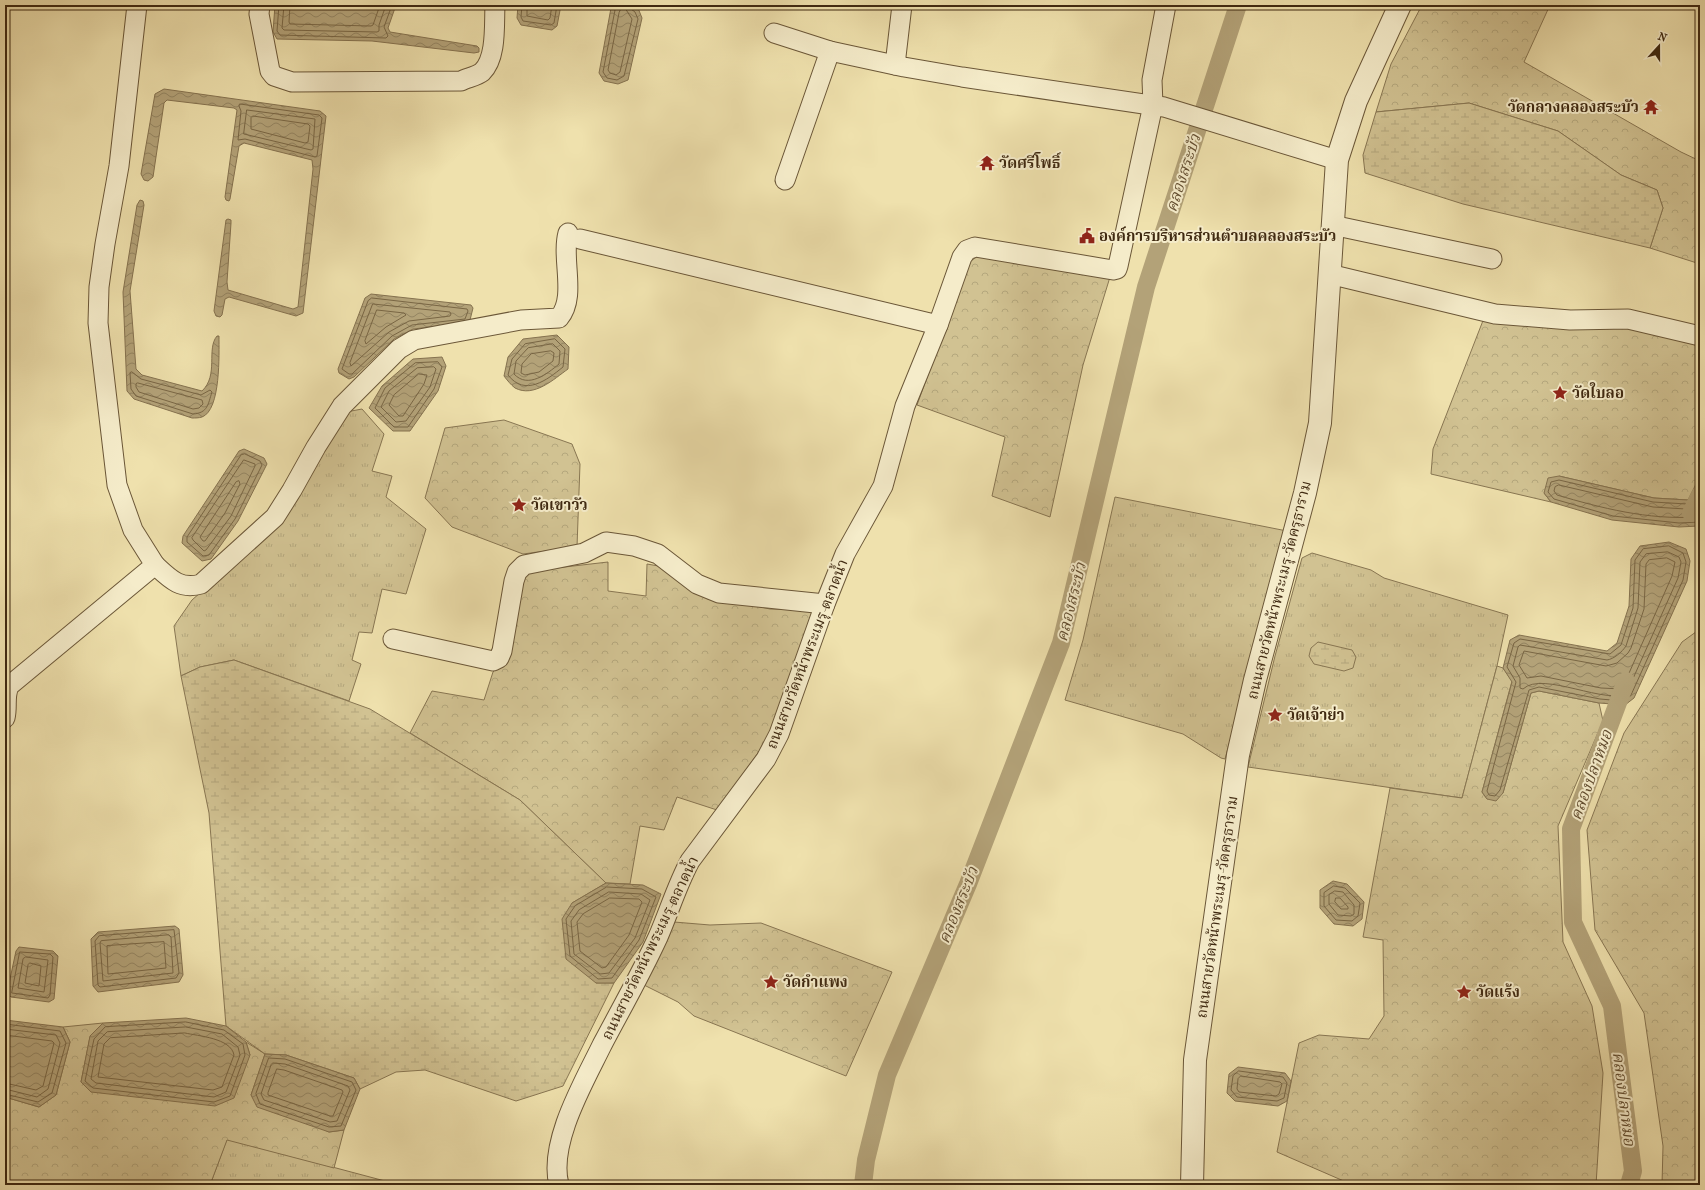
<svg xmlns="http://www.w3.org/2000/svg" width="1705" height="1190" font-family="'IM FELL French Canon','Noto Serif Thai',serif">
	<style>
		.grass { fill: url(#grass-tufts); stroke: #887652 }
		.forest { fill: url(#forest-crowns); stroke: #887652 }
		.wetland { fill: url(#wetland-marsh); stroke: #887652 }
		.water { fill: url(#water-waves); stroke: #85724f }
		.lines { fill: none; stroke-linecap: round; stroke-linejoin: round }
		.shore { stroke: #796644; stroke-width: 1 }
		.canal { stroke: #b3a278; stroke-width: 18 }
		.minor-casing { stroke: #6b5738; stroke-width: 21 }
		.tertiary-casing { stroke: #6b5738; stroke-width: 24 }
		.minor { stroke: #f5ecca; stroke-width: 19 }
		.tertiary { stroke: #f5ecca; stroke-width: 22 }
		.labels { text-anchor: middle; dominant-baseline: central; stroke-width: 4; stroke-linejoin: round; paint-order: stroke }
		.poi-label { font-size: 15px; font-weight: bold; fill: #3f2911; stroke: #f5ecca; text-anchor: start }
		.street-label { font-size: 15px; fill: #3f2911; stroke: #f5ecca }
		.water-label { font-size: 16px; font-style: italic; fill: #624d30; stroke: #f5ecca }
	</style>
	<defs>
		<pattern id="grass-tufts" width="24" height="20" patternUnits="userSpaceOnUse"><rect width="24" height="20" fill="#d1c292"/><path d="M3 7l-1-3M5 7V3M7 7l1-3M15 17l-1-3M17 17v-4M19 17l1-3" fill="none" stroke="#b4a77d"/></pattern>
		<pattern id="forest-crowns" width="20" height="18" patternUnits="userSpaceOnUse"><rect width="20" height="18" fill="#d1c292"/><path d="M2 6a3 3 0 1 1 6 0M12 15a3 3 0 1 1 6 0" fill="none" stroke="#b4a77d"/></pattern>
		<pattern id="wetland-marsh" width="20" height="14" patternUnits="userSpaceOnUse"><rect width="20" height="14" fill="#d1c292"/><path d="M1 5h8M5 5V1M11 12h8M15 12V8" fill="none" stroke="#b4a77d"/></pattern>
		<pattern id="water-waves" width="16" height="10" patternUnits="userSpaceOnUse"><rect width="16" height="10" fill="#b3a278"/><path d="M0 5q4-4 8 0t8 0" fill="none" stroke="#938461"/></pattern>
	</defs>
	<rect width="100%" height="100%" fill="#efe1ad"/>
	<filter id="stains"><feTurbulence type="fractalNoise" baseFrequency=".005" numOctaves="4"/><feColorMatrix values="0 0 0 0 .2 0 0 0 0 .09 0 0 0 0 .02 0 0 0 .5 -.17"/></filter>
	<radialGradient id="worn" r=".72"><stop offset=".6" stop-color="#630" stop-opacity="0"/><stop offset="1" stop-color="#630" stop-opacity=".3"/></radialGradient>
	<g class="grass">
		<path d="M362,409L384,434L372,471L392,476L386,497L426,529L406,594L382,589L372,633L359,632L352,660L361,664L349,701L234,660L200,667L181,676L174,626L192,600L286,517L346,412Z"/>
		<path d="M1115,497L1287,531L1225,759L1221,758L1183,734L1065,700L1083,640Z"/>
		<path d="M1312,553L1371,570L1384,578L1508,615L1497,666L1462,798L1248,767L1275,656L1302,558Z"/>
		<path d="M227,1139L400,1185H210Z"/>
	</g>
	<g class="forest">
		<path d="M1422,5H1550L1524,62L1681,152L1700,161V264L1650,248L1663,208L1657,190L1621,175L1558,131L1469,103L1376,112L1391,64Z"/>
		<path d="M980,255L1110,277L1083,365L1050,517L992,496L1005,437L917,405L969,262Z"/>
		<path d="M1484,318L1628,326L1700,344V476L1688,500L1654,498L1559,476L1544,493L1551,502L1431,474L1433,449Z"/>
		<path d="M504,420L572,444L580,464L577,547L523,554L452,527L425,498L445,428Z"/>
		<path d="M608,562V591L646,596L647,564L670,568L693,593L770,609L815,610L773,732L717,810L677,797L664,830L640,826L630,884L606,883L520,800L410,733L432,691L484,700L493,672L509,656L522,582L530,571Z"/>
		<path d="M1700,629V1185H1662L1663,1146L1644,1013L1595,930L1587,830L1624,733L1682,642Z"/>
		<path d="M1497,666L1503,668L1512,681L1482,792L1487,799L1503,793L1531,693L1539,691L1599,703L1603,721L1558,826L1563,942L1592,1006L1603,1073L1596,1185H1358L1346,1182L1277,1152L1299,1043L1319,1035L1369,1039L1384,1016L1383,940L1363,937L1390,788L1462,798Z"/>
		<path d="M674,922L710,925L761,923L892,972L846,1076L694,1016L678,1002L642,984Z"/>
		<path d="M103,1023L90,1037L81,1082L91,1092L250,1055L246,1042L265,1054L251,1095L329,1132L344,1130L334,1168L227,1140L210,1185H5V1097L39,1107L56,1095L70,1042L63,1027Z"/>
	</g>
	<g class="wetland">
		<path d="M1469,103L1558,131L1621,175L1657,190L1663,208L1650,248L1463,204L1365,173L1363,155L1376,112Z"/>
		<path d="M1318,642L1352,650L1356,657L1353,668L1344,671L1314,664L1309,656L1311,648Z"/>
		<path d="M234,660L370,709L520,800L606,883L572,903L596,983H614L563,1086L516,1101L425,1070L396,1072L360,1089L354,1078L286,1055L265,1054L226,1026L209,813L181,676L200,667Z"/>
	</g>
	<g class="water">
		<path d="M275,5H396L388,28L390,32L477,46L479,48V52L474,53L372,41L277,39L273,32Z"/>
		<path d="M518,5H561L557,26L552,30L521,25L517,18Z"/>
		<path d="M614,5H627L638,8L642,18L628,80L618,84L604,81L599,73L611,8Z"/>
		<path d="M164,89L320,111L326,116L303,313L296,316L229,297L225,299L222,315L220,317L216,316L214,311L226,220L228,219L231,220V223L227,282L228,290L293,309L298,307L313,169L312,160L244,143L239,146L230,199L229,201L226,200L225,197L237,110L234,108L167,100L164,103L153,177L148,181L144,180L141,174L155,94Z"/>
		<path d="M140,200L143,201L144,205L130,291L136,369L142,375L202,391C219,375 206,349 217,336H219C219,354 221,410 202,417C199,418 195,418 192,418L134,399L127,391L123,292L137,205Z"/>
		<path d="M371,294L471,305L473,308L470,320L466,323L413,329L394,339L354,377L349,379L339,373L338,369L365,298Z"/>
		<path d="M557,335L569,347L568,369C554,379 534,398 515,388C511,385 507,380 504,376L508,357L523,339Z"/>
		<path d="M442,357L446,366L438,391L410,431H393L369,408L382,386L413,359Z"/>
		<path d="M244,449L264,458L267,464L238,521L211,559L202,561L182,543L183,536L239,451Z"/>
		<path d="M1559,476L1654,498L1688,500L1700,505V524L1699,526L1679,527L1612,520L1551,502L1544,493L1548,478Z"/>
		<path d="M1669,542L1686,549L1690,561L1687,581L1634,698L1625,705L1599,703L1539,691L1531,693L1503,793L1496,801L1487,799L1482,792L1512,682L1503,668L1510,640L1519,635L1607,651L1617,643L1629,606L1631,559L1640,546Z"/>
		<path d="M1333,881L1347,884L1364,902L1362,919L1353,926L1334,924L1320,908V890Z"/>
		<path d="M606,883L643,885L661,894L643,942L614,983H596L566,959L562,919L572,903Z"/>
		<path d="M175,926L179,929L183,975L179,982L98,992L93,986L91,939L98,932Z"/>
		<path d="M19,947L53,951L58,956L54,999L49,1002L11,997L7,993L16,951Z"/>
		<path d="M186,1018L226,1026L246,1042L250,1055L234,1098L215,1106L91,1092L81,1082L90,1036L103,1023Z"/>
		<path d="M5,1020L63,1027L70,1042L56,1095L39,1107L5,1097Z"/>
		<path d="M265,1054L286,1055L354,1078L360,1089L344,1130L329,1132L257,1107L251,1095Z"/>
		<path d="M1238,1067L1285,1073L1291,1081L1287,1101L1278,1106L1235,1101L1227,1093L1229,1074Z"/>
	</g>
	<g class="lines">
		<g class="shore">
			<path d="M279,5L277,31L280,35L386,38L388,36L384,27L392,5"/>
			<path d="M284,5L282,28L284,30L377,32L379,31V25L386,5"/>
			<path d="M290,5L289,22L290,24L371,26L373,25L380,5"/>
			<path d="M522,5L521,17L523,21L551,25L554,23L557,5"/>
			<path d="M527,5V16L548,20L550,18L552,5"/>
			<path d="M616,5L603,72L607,78L617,80L624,76L638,19L635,12L631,9L630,5"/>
			<path d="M622,7L625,8L632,19L620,72L616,75L610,73L608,70L619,13Z"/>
			<path d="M240,104L319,115L322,118L317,156L315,157L245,139L238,140L241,111L239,106Z"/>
			<path d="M247,110L315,119L313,149L311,150L244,134Z"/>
			<path d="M253,116L308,124L310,126L308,142L305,143L251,129V118Z"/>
			<path d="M372,298L467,309L468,311L465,319L412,325L392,336L352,374H349L342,369L368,301Z"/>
			<path d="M373,304L450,312L451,314L450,316L409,321L389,332L351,366L350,363Z"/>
			<path d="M377,310L404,313L406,315L386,327L366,344L365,341Z"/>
			<path d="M555,339L565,349L563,367C547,380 525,397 508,375L512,359L525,344Z"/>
			<path d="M553,344L560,351L559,364C547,374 528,389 514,374L516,361L528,348Z"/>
			<path d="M551,351L554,353L553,361L539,372L525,375L521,373L522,364L531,354Z"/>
			<path d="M438,362L442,367L434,389L408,427H394L375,408L385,388L415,363Z"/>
			<path d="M434,367L436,369L430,387L406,421L396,422L381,407L389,391L417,368Z"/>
			<path d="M132,372L141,379L201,395L210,390L212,392C208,404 208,413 193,414L136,396L131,389L130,373Z"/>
			<path d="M419,374L427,375L424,384L403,416H399L389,405L394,395Z"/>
			<path d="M138,383L202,400L203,404L199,408L193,409L139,392L136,387V384Z"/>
			<path d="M245,454L260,461L262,465L235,519L209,555L203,556L187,542V537L241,455Z"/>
			<path d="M244,460L255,464V466L231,516L206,550L204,551L193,540L192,538Z"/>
			<path d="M239,481L240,484L225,513L205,541H203L200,537L236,482Z"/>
			<path d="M1559,485L1653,507L1686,509L1696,513L1697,515L1696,517C1648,520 1601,508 1557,495L1554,491L1555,487Z"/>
			<path d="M1700,508L1687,504L1653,502L1559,480L1551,482L1548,492L1554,499L1613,516L1679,523L1700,522"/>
			<path d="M1669,546L1683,553L1686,562L1683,580L1631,695L1623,701L1600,699L1539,687L1529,690L1500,790L1495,796L1489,795L1487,791L1516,682L1507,667L1514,643L1520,639L1610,654L1621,645L1633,608L1635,560L1643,549Z"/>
			<path d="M1668,552L1679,557L1681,562L1678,578L1627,692C1609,707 1543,670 1523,689L1520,688V678L1513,666L1518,647L1520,645L1607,660C1614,659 1622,652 1626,646L1638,608L1640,562L1646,554Z"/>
			<path d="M1667,558L1675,562L1672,576L1622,689L1601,688L1541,676L1527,678L1519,665L1524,651L1606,666L1617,663L1628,653L1631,648L1644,609L1646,564L1649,560Z"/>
			<path d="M1334,886L1345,888L1360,903L1358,916L1352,921L1336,920L1324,906V893Z"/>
			<path d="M607,887L642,889L656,897L639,940L612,978L598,979L570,956L566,919L575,906Z"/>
			<path d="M1335,891L1343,892L1354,905V914L1351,916L1338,915L1329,904V895Z"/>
			<path d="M609,892L641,894L650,900L635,938L609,973L600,974L574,954L571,921L579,910Z"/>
			<path d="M610,898L639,899L642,902L629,935L606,967L602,968L580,951L577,922L583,914Z"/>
			<path d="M1336,898H1340L1348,907V909H1341L1335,902Z"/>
			<path d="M174,930L179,973L176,978L100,987L98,985L95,941L99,936Z"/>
			<path d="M169,935L171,937L173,973L103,981L100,943L101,941Z"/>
			<path d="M164,942L166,968L108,974L107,946Z"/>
			<path d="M20,952L50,954L53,957L50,995L48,998L12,993Z"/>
			<path d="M26,957L48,960L44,992L18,988L23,959Z"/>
			<path d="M30,963L41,966L39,986L25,983L28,965Z"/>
			<path d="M186,1022L224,1030L243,1044L245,1055L230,1096L214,1102L93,1088L85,1081L94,1039L105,1027Z"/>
			<path d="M5,1024L60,1031L66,1043L52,1093L38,1102L5,1094"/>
			<path d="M186,1027L222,1034L238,1047L240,1055L226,1092L214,1097L96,1083L91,1079L98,1041L107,1032Z"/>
			<path d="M5,1029L56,1035L60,1043L48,1089L37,1097L5,1089"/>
			<path d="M185,1033C198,1036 231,1038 234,1055L222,1087L213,1090L98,1077L104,1044L110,1038Z"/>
			<path d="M5,1035L52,1041L54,1043L43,1086L36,1090L5,1083"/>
			<path d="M269,1058L285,1059L352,1082L356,1090L341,1126L329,1127L260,1104L256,1094Z"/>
			<path d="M273,1063L285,1064L348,1086L350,1090L337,1121L330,1122L264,1100L261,1094L271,1065Z"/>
			<path d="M277,1069L284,1070L342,1090L343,1092L333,1116H330L268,1095V1093Z"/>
			<path d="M1239,1071L1283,1077L1287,1083L1284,1098L1277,1101L1237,1097L1231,1090L1233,1076Z"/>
			<path d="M1241,1076L1280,1082L1282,1084L1279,1094L1276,1096L1239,1092L1237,1089L1238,1079Z"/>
		</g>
		<g class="canal">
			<path d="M1691,513L1700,495"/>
			<path d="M1626,681L1571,829L1573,922L1612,1006L1633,1171L1629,1185"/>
			<path d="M863,1185L866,1160L887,1075L968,884L1061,643L1146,287L1238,5"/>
		</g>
		<defs>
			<g id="minor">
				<path d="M260,5L259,14L270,71L274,76L292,82L461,81C467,78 477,76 482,72C497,58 494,24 495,5"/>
				<path d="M774,33L830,51L904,67L962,77L1164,107L1337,160"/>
				<path d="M895,65L902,5"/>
				<path d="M785,180L830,51"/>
				<path d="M1332,225L1492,259"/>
				<path d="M580,239L938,325"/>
				<path d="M1329,274L1495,314L1570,320L1628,319L1700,336"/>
				<path d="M155,565C170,579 180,590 201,584L275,517L292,490L316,447L342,406L399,349L414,340L521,320L559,318C577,297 561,259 568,233"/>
				<path d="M393,639L493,661L499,658L502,651L514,581L517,572L524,565L584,553L606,542L634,546L658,554L697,584L719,593L825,604"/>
				<path d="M5,718C8,706 4,698 9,686L155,565L133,530L117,485L98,323L99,287L105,244L119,166L137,5"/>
				<path d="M559,1185C548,1143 584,1082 602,1045C621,1009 641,974 658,937C669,912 677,885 690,861L766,759L779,734L825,604L845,554L883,486L905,406L938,325L962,257L967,250L975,247L1113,270L1117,269L1118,266L1153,105L1152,80L1166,5"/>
			</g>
			<path id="tertiary" d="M1192,1185L1195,1060L1238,755L1255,680L1305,493L1320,423L1337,160L1356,101L1400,5"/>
		</defs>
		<use href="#minor" class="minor-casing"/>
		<use href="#tertiary" class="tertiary-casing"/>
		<use href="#minor" class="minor"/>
		<use href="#tertiary" class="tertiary"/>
	</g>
	<defs>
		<symbol id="temple-bare" viewBox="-9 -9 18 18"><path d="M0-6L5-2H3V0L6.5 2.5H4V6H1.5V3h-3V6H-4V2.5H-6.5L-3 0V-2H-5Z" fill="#8f2418" stroke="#f5ecca" stroke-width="2.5" paint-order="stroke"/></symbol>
		<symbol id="civic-bare" viewBox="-9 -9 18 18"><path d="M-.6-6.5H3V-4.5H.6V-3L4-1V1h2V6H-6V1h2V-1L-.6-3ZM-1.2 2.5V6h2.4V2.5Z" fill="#8f2418" stroke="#f5ecca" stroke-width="2.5" paint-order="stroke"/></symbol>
		<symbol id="sight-bare" viewBox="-9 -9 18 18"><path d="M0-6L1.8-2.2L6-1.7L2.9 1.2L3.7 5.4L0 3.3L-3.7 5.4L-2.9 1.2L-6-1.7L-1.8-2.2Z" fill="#8f2418" stroke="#f5ecca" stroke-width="2.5" paint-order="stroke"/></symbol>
	</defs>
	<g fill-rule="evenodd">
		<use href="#temple-bare" x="1640" y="96" width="22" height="22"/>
		<use href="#temple-bare" x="976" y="152" width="22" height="22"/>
		<use href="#civic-bare" x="1076" y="225" width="22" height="22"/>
		<use href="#sight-bare" x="1549" y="382" width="22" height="22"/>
		<use href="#sight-bare" x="508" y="494" width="22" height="22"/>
		<use href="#sight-bare" x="1264" y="704" width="22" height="22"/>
		<use href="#sight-bare" x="760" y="971" width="22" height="22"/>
		<use href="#sight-bare" x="1453" y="981" width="22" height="22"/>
	</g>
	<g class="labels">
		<g class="poi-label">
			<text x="1639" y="107" text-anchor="end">วัดกลางคลองสระบัว</text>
			<text x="999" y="163">วัดศรีโพธิ์</text>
			<text x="1099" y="236">องค์การบริหารส่วนตำบลคลองสระบัว</text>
			<text x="1572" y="393">วัดใบลอ</text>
			<text x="531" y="505">วัดเขาวัว</text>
			<text x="1287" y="715">วัดเจ้าย่า</text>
			<text x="783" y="982">วัดกำแพง</text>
			<text x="1476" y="992">วัดแร้ง</text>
		</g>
		<g class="street-label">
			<text transform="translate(1279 590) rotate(-76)">ถนนสายวัดหน้าพระเมรุ-วัดครุธาราม</text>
			<text transform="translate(807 654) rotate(-69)">ถนนสายวัดหน้าพระเมรุ-ตลาดน้ำ</text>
			<text transform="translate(1217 907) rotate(-82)">ถนนสายวัดหน้าพระเมรุ-วัดครุธาราม</text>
			<text transform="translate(650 948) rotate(-64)">ถนนสายวัดหน้าพระเมรุ-ตลาดน้ำ</text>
		</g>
		<g class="water-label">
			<text transform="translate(1183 173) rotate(-72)">คลองสระบัว</text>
			<text transform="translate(1071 602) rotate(-76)">คลองสระบัว</text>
			<text transform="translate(1591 775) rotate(-70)">คลองปลาหมอ</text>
			<text transform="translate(958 905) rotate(-68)">คลองสระบัว</text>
			<text transform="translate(1624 1099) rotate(83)">คลองปลาหมอ</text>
		</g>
	</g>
	<rect width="1705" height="1190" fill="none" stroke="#efe1ad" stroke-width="20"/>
	<rect x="6" y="6" width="1693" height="1178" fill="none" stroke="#3f2911" stroke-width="2"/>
	<rect x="10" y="10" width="1685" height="1170" fill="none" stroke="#3f2911"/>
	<g transform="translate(1659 46) rotate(21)" stroke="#f5ecca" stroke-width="3" paint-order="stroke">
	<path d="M0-3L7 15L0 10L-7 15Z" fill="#3f2911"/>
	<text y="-6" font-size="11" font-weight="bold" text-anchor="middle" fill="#3f2911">N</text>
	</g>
	<rect width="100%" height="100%" filter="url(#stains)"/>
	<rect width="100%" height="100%" fill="url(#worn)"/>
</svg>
